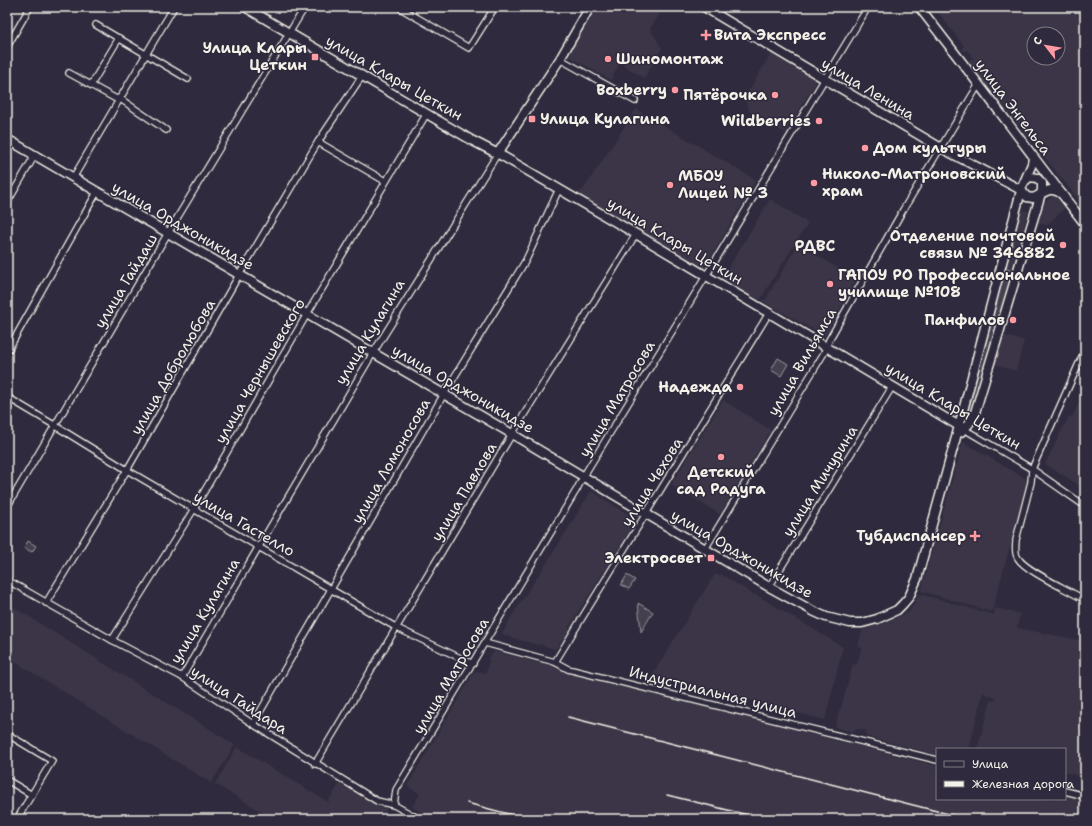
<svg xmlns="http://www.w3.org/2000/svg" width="1092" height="826" font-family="'Shantell Sans',sans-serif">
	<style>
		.built { fill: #3b3647; fill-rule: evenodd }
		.green { fill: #454050; stroke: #9c989c }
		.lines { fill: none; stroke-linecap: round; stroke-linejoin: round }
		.street-casing { stroke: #f4f1e8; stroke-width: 8 }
		.secondary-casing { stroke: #f4f1e8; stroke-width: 11 }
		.street { stroke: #2f2a3d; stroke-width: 5.5 }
		.secondary { stroke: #2f2a3d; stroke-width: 8 }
		.rail { stroke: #f4f1e8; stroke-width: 1.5 }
		.poi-dot { fill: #ff9aa2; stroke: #2f2a3d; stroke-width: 1.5 }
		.labels { text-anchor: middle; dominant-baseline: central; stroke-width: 3; stroke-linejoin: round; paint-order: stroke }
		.poi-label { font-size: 15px; font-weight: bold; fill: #f4f1e8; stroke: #2f2a3d; text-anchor: end }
		.street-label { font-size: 15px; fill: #f4f1e8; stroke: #2f2a3d }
		.neighbourhood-label { font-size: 16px; font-weight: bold; fill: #f4f1e8; stroke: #2f2a3d }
	</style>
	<rect width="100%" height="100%" fill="#2f2a3d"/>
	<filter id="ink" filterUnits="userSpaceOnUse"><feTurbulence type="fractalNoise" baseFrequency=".025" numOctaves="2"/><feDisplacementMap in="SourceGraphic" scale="8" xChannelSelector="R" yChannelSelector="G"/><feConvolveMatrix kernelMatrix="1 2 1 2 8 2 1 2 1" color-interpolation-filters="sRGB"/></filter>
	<g filter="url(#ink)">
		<g class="built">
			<path d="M595,7H664L650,29L662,48L644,78L620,63L611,80L567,55Z"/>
			<path d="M934,7H1085V208L968,61L973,58L967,50L964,51L962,48L964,46ZM1034,34H1058V58H1034Z"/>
			<path d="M772,52L818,79L785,133L750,112L744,99Z"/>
			<path d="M636,109L756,180L704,269L576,194L583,190Z"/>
			<path d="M1054,195L1065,208L1047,225L1033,223L1038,208Z"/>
			<path d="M770,199L808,223L759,301L722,278Z"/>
			<path d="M1018,209L1028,211L1013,271L1004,268Z"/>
			<path d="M798,244L856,279L825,336L762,301L766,299Z"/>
			<path d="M1002,335L1024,341L1016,371L994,364Z"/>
			<path d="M1085,389V489L1045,464L1069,416L1072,417Z"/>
			<path d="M723,400L771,430L720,514L671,485Z"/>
			<path d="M963,442L1028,480L992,612L921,591Z"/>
			<path d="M591,491L637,520L568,628L570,630L562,642L561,641L555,649L539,644L538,645L516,639L502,634L511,617L553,553Z"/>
			<path d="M715,574L720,576L721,574L754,595L755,594L843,647L825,720L652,675Z"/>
			<path d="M920,594L994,615L995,608L1020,614L1017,628L1085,641V778L1065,772V749H1005L999,747L998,749H977L991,700L995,701L996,698L985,694V693L983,692L969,749H937V755L866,736V730L857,729L852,732L835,727L840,708H841L853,664L856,665L862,648L858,646L862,631L869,624L878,621L882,624L909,612Z"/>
			<path d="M7,603L235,745L211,783L7,657Z"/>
			<path d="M494,651L937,766V799H1065V795L1085,800V819H432L412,807L420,794L407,786L475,671L486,673L489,660H487Z"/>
			<path d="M237,747L328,802L341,781L387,809L381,819H274L215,784Z"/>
		</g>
		<g class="green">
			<path d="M1004,268L1013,271L972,417L963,415Z"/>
			<path d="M778,358L788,364L781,376L771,370Z"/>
			<path d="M28,541L36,546L32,552L24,548Z"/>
			<path d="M627,575L635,580L629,589L621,585Z"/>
			<path d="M638,603L653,612L641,632Z"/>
		</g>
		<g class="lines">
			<defs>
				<g id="street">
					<path d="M403,7L402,9L469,48L495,7"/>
					<path d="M96,25L188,79"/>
					<path d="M7,47L30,7"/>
					<path d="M560,59L635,101"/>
					<path d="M69,73L118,100"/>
					<path d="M91,85L119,38"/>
					<path d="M119,98L166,130"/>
					<path d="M318,142L385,181"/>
					<path d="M73,178L174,7"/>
					<path d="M7,203L35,155"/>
					<path d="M1085,350L1032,469L1031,482L1016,540C1016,546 1014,553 1018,558C1025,571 1071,591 1085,600"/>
					<path d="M7,352L97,192"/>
					<path d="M7,397L54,425L127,470L397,628L473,664"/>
					<path d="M964,429L1032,469L1085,506"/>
					<path d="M7,507L168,233L305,7"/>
					<path d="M705,549L824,353L829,340L903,210L979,84"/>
					<path d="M7,580L112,640L182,677L253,724L377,801L394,805L419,819"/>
					<path d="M769,587L892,387"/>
					<path d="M46,603L127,470L239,275L318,142L362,76"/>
					<path d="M112,640L194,509L307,314L427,113"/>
					<path d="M485,643L555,662L568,669L937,760"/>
					<path d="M555,662L769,313"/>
					<path d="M182,677L373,353L498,153"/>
					<path d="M253,724L444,394L526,260L559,189"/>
					<path d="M7,734L52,761L17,819"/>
					<path d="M315,764L512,434L636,234"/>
					<path d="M7,780L32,795"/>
					<path d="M1065,791L1085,796"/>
					<path d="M394,805L396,790L577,489L583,477L706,276L868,7"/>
				</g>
				<g id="secondary">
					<path d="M245,7L473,141L504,157L636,234L964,429"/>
					<path d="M704,7L941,148L1021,190L1027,197L1033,198C1045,193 1049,185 1062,194"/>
					<path d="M919,7C975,78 1029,152 1085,224"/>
					<path d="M7,139L512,434L769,587L813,611L826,617L850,623H862L877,619L897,610L903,604L909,597L917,579L955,441L1022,187L1032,164L1033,158"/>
					<path d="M498,153L560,59L590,7"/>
					<path d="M961,432L968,425L974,416L1042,190V183L1037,178L1030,177L1025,181"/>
				</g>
			</defs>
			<use href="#street" class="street-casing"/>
			<use href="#secondary" class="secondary-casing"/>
			<use href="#street" class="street"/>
			<use href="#secondary" class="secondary"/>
			<g class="rail">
				<path d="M568,717L968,819"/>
				<path d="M667,795L764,819"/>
				<path d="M467,803L527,819"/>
			</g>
		</g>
	</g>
	<g class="poi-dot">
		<path d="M704 29h4v4h4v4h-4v4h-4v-4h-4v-4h4z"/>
		<rect x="311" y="53" width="8" height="8" rx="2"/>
		<circle cx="608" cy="59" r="4"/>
		<circle cx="675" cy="90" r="4"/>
		<circle cx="775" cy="95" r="4"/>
		<rect x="528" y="115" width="8" height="8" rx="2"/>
		<circle cx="819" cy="121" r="4"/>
		<circle cx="865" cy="148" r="4"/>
		<circle cx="814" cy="183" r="4"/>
		<circle cx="670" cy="185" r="4"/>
		<circle cx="1063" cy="245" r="4"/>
		<circle cx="830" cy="284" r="4"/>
		<circle cx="1013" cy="320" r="4"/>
		<circle cx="740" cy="387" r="4"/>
		<circle cx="721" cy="457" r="4"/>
		<path d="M973 530h4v4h4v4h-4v4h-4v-4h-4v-4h4z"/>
		<rect x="707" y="554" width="8" height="8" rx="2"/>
	</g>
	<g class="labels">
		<g class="poi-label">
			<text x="714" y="35" text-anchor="start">Вита Экспресс</text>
			<text x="307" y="48">Улица Клары<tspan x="307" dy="17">Цеткин</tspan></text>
			<text x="616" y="59" text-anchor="start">Шиномонтаж</text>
			<text x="667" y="90">Boxberry</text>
			<text x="767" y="95">Пятёрочка</text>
			<text x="540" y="119" text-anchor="start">Улица Кулагина</text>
			<text x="811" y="121">Wildberries</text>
			<text x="873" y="148" text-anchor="start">Дом культуры</text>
			<text x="822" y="174" text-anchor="start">Николо-Матроновский<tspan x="822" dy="17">храм</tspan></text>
			<text x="678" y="176" text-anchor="start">МБОУ<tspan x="678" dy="17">Лицей № 3</tspan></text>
			<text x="1055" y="236">Отделение почтовой<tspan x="1055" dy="17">связи № 346882</tspan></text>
			<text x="838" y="275" text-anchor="start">ГАПОУ РО Профессиональное<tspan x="838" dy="17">училище №108</tspan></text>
			<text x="1005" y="320">Панфилов</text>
			<text x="732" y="387">Надежда</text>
			<text x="721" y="472" text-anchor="middle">Детский<tspan x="721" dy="17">сад Радуга</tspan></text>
			<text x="966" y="536">Тубдиспансер</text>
			<text x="703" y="558">Электросвет</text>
		</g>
		<g class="street-label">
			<text transform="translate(394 78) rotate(30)">улица Клары Цеткин</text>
			<text transform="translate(868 89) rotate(31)">улица Ленина</text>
			<text transform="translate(1013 107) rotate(53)">улица Энгельса</text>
			<text transform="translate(183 226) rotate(30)">улица Орджоникидзе</text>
			<text transform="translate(675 241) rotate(31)">улица Клары Цеткин</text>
			<text transform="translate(126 281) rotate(-59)">улица Гайдаш</text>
			<text transform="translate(370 332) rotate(-59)">улица Кулагина</text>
			<text transform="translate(802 362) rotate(-60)">улица Вильямса</text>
			<text transform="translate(173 367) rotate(-60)">улица Добролюбова</text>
			<text transform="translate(260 371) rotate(-60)">улица Чернышевского</text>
			<text transform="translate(463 389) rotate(30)">улица Орджоникидзе</text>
			<text transform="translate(617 399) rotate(-59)">улица Матросова</text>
			<text transform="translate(953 406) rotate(31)">улица Клары Цеткин</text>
			<text transform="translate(391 461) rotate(-60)">улица Ломоносова</text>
			<text transform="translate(820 481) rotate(-58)">улица Мичурина</text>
			<text transform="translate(652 482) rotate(-58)">улица Чехова</text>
			<text transform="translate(464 492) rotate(-59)">улица Павлова</text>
			<text transform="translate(244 524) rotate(30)">улица Гастелло</text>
			<text transform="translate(742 554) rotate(30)">улица Орджоникидзе</text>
			<text transform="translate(205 611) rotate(-59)">улица Кулагина</text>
			<text transform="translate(451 676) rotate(-59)">улица Матросова</text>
			<text transform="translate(713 692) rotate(14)">Индустриальная улица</text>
			<text transform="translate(239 700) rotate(33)">улица Гайдара</text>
		</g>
		<g class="neighbourhood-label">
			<text x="815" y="245">РДВС</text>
		</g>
	</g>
	<rect width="1092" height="826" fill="none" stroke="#2f2a3d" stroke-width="24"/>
	<rect x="12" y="12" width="1068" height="802" fill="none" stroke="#f4f1e8" stroke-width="1.5" filter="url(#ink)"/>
	<rect x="936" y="748" width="130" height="52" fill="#2f2a3d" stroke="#7e7a81"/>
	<rect x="944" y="761" width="20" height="6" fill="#2f2a3d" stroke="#7e7a81"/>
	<text x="972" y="768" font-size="12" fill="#f4f1e8">Улица</text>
	<rect x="944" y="781" width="20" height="6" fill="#f4f1e8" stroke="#7e7a81"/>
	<text x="972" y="788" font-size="12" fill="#f4f1e8">Железная дорога</text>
	<g transform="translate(1046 46) rotate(301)"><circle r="19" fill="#2f2a3d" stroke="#7e7a81"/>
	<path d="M0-3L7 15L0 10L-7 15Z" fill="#ff9aa2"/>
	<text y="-6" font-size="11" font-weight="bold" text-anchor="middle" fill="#f4f1e8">С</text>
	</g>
</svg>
